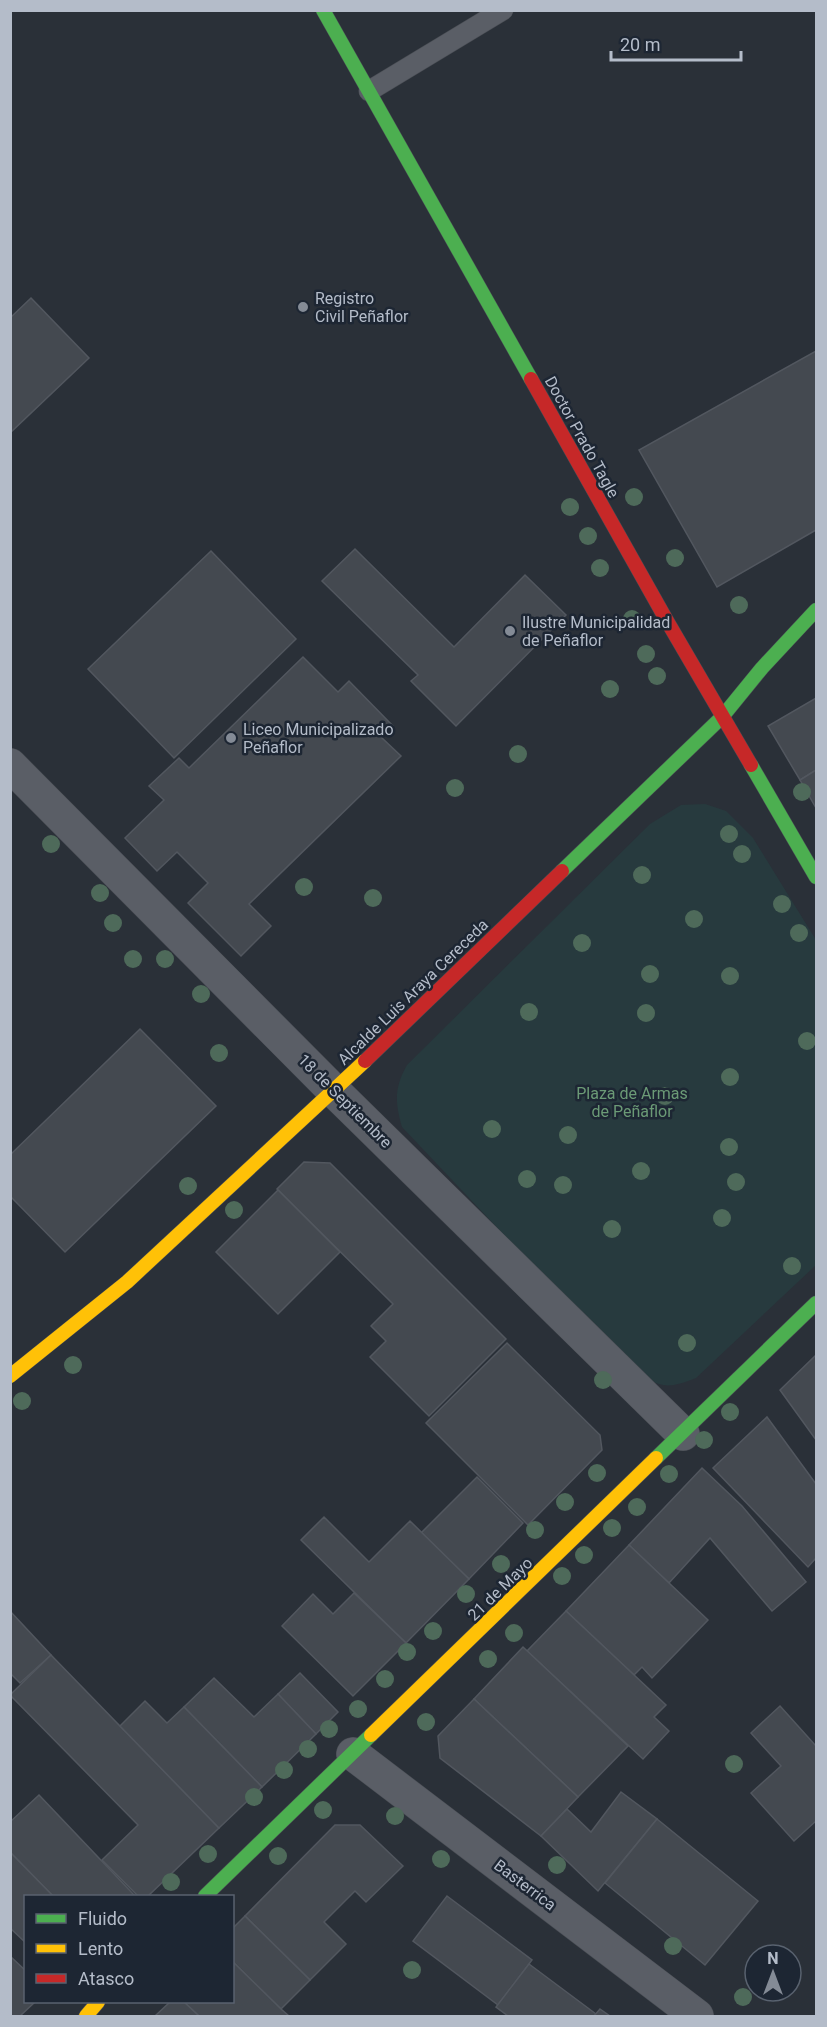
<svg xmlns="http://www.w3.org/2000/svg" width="827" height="2027" font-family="Roboto,sans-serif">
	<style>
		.green { fill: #273a3e }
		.building { fill: #444950; stroke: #52575f; stroke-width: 1.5 }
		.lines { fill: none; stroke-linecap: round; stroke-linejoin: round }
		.lane-casing { stroke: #484c53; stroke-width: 21 }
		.street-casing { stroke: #484c53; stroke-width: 34 }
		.fast-casing { stroke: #484c53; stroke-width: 15 }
		.slow-casing { stroke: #484c53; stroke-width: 15 }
		.jam-casing { stroke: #484c53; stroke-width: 15 }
		.lane { stroke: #5a5e66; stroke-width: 20 }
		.street { stroke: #5a5e66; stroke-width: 33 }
		.fast { stroke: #4caf50; stroke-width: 14 }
		.slow { stroke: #ffc107; stroke-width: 14 }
		.jam { stroke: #c62828; stroke-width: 14 }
		.tree { fill: #4e6a5a }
		.poi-dot { fill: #848b96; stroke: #1d2633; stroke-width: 2 }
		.labels { text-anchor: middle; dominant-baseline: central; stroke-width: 5; stroke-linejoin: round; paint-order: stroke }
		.poi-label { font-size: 16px; fill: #b4bcc9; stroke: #1d2633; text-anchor: start }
		.street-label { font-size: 16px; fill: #b4bcc9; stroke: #1d2633 }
		.park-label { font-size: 16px; fill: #6b9a76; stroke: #1d2633 }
	</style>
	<rect width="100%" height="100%" fill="#2a3038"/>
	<path class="green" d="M705,804L726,811L753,838L816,940V1265L696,1378C662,1392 657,1385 628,1366L402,1127C395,1102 394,1088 407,1065L650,824L681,805Z"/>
	<g class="building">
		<path d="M31,298L89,358L10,433V318Z"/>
		<path d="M816,351V530L717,587L639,450Z"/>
		<path d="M355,549L454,647L525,575L566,615L456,726L411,681L418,675L322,581Z"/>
		<path d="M211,551L296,639L174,758L88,669Z"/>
		<path d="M303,657L338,692L349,681L393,726L381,737L401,756L249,904L271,926L241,956L188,903L208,883L177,852L157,871L125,838L164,800L149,786L179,758L189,768Z"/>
		<path d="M816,698V770L800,780L768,726Z"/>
		<path d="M816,770V808L800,780Z"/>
		<path d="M140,1029L216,1106L65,1252L10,1196V1155Z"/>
		<path d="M304,1162L330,1163L506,1339L429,1416L370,1357L386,1341L371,1326L393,1304L277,1189Z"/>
		<path d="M278,1190L340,1252L278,1314L216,1252Z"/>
		<path d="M507,1343L600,1435L602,1450L528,1525L426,1423Z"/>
		<path d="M816,1355V1440L780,1390Z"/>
		<path d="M767,1417L816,1484V1558L808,1567L713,1468Z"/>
		<path d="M702,1468L742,1506L806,1582L772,1611L710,1538L669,1583L629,1545Z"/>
		<path d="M477,1477L523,1523L469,1579L421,1533Z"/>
		<path d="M324,1517L369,1562L410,1521L469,1579L406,1643L301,1540Z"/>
		<path d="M629,1545L708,1620L652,1678L642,1667L634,1675L566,1611Z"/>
		<path d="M354,1593L406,1643L353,1696L282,1626L313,1594L333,1614Z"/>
		<path d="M10,1611L51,1655L20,1683L10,1673Z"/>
		<path d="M566,1611L666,1705L654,1717L669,1731L643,1759L527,1651Z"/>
		<path d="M523,1647L628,1746L578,1797L474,1699Z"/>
		<path d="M51,1655L219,1828L148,1896H138L102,1860L138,1825L10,1695Z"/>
		<path d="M300,1673L338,1712L316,1734L278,1694Z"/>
		<path d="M214,1678L254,1717L278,1694L316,1734L262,1787L184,1707Z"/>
		<path d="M474,1699L578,1797L541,1836L440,1758L438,1736Z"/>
		<path d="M145,1701L167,1723L184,1707L262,1787L219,1828L120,1726Z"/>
		<path d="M780,1706L816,1746V1821L794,1841L751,1793L781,1766L751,1733Z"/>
		<path d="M621,1792L657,1819L598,1891L541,1836L567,1809L591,1832Z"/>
		<path d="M39,1795L135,1896H53L10,1852V1822Z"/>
		<path d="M657,1819L758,1901L705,1965L605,1883Z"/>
		<path d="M335,1825H360L403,1866L366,1902L355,1891L324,1922L346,1944L310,1980L245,1916Z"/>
		<path d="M10,1852L53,1896H26V1943L10,1928Z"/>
		<path d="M447,1896L532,1960L498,2005L413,1941Z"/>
		<path d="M245,1916L310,1980L281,2009L232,1961V1929Z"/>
		<path d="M10,1956L26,1971V2002H35L20,2016H10Z"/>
		<path d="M232,1961L281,2009L289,2016H199L184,2002H232Z"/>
		<path d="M529,1964L596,2014L594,2016H508L496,2007Z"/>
		<path d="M170,2002H184L199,2016H155Z"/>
		<path d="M600,2009L610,2016H594Z"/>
	</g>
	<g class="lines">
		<defs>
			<path id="lane" d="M369,91L503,10"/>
			<g id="street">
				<path d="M10,765L334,1091L683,1434"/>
				<path d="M353,1754L697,2016"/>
			</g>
			<g id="fast">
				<path d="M323,10L531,379"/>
				<path d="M751,765L816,877"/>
				<path d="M562,871L722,717L762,668L816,610"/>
				<path d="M656,1458L816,1303"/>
				<path d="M205,1896L371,1735"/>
			</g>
			<g id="slow">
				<path d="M10,1376L127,1282L365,1061"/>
				<path d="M371,1735L656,1458"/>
				<path d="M86,2016L98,2002"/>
			</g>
			<g id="jam">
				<path d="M531,379L667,621L751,765"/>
				<path d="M365,1061L562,871"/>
			</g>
		</defs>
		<use href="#lane" class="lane-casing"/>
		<use href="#street" class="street-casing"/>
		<use href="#fast" class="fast-casing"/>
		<use href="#slow" class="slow-casing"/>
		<use href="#jam" class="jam-casing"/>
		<use href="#lane" class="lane"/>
		<use href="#street" class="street"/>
		<use href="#fast" class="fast"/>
		<use href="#slow" class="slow"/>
		<use href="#jam" class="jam"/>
	</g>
	<g class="tree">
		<circle cx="634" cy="497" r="9"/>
		<circle cx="570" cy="507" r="9"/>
		<circle cx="588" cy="536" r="9"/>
		<circle cx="675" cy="558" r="9"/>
		<circle cx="600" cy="568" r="9"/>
		<circle cx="739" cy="605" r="9"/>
		<circle cx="632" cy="619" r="9"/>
		<circle cx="646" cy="654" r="9"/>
		<circle cx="657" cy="676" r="9"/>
		<circle cx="610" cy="689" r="9"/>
		<circle cx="518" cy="754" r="9"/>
		<circle cx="455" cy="788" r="9"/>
		<circle cx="802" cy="792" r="9"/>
		<circle cx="729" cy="834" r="9"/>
		<circle cx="51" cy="844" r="9"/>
		<circle cx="742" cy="854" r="9"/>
		<circle cx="642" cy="875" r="9"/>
		<circle cx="304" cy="887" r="9"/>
		<circle cx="100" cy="893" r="9"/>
		<circle cx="373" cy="898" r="9"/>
		<circle cx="782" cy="904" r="9"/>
		<circle cx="694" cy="919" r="9"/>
		<circle cx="113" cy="923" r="9"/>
		<circle cx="799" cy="933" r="9"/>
		<circle cx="582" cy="943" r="9"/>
		<circle cx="133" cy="959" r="9"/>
		<circle cx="165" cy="959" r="9"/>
		<circle cx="650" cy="974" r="9"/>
		<circle cx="730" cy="976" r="9"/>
		<circle cx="201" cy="994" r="9"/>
		<circle cx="529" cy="1012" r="9"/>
		<circle cx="646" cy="1013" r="9"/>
		<circle cx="807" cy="1041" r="9"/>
		<circle cx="219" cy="1053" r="9"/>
		<circle cx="730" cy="1077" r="9"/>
		<circle cx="665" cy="1096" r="9"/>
		<circle cx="492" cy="1129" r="9"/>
		<circle cx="568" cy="1135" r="9"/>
		<circle cx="729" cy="1147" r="9"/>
		<circle cx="641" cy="1171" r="9"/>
		<circle cx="527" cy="1179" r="9"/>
		<circle cx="736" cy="1182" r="9"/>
		<circle cx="563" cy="1185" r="9"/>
		<circle cx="188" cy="1186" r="9"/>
		<circle cx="234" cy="1210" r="9"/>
		<circle cx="722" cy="1218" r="9"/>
		<circle cx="612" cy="1229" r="9"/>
		<circle cx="792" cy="1266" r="9"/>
		<circle cx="687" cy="1343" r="9"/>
		<circle cx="73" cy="1365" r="9"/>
		<circle cx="603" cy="1380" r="9"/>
		<circle cx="22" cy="1401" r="9"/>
		<circle cx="730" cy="1412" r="9"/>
		<circle cx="704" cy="1440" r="9"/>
		<circle cx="597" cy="1473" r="9"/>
		<circle cx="669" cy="1474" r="9"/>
		<circle cx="565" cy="1502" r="9"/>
		<circle cx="637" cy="1507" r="9"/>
		<circle cx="612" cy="1528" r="9"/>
		<circle cx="535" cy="1530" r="9"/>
		<circle cx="584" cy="1555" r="9"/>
		<circle cx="501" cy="1564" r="9"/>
		<circle cx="562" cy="1576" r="9"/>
		<circle cx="466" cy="1594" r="9"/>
		<circle cx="433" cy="1631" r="9"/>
		<circle cx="514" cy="1633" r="9"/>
		<circle cx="407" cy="1652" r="9"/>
		<circle cx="488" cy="1659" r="9"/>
		<circle cx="385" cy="1679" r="9"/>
		<circle cx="358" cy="1709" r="9"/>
		<circle cx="426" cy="1722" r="9"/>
		<circle cx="329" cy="1729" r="9"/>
		<circle cx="308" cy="1749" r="9"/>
		<circle cx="734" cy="1764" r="9"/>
		<circle cx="284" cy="1770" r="9"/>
		<circle cx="254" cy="1797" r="9"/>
		<circle cx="323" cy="1810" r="9"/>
		<circle cx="395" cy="1816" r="9"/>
		<circle cx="208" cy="1854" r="9"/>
		<circle cx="278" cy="1856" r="9"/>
		<circle cx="441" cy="1859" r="9"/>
		<circle cx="557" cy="1865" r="9"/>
		<circle cx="171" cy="1882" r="9"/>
		<circle cx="673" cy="1946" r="9"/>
		<circle cx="412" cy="1970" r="9"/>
		<circle cx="743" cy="1997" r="9"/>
	</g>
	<g class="poi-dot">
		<circle cx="303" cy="307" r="6"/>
		<circle cx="510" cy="631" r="6"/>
		<circle cx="231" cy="738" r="6"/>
	</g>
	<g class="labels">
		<g class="poi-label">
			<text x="315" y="298">Registro<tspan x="315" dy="18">Civil Peñaflor</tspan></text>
			<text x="522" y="622">Ilustre Municipalidad<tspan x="522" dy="18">de Peñaflor</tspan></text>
			<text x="243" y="729">Liceo Municipalizado<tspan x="243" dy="18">Peñaflor</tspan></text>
		</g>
		<g class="street-label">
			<text transform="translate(582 437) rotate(61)">Doctor Prado Tagle</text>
			<text transform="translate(413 992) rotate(-44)">Alcalde Luis Araya Cereceda</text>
			<text transform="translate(345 1101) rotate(45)">18 de Septiembre</text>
			<text transform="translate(500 1589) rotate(-44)">21 de Mayo</text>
			<text transform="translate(525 1885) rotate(37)">Basterrica</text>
		</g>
		<g class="park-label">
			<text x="632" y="1093">Plaza de Armas<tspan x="632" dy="18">de Peñaflor</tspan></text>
		</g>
	</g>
	<rect width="827" height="2027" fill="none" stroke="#b4bcc9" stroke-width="24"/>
	<rect x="24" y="1895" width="210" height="108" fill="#1d2633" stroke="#59626f" stroke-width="1.5"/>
	<rect x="36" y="1914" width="30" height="9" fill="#4caf50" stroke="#59626f" stroke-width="1.5"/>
	<text x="78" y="1925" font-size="18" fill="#b4bcc9">Fluido</text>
	<rect x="36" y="1944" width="30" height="9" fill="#ffc107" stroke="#59626f" stroke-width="1.5"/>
	<text x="78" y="1955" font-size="18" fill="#b4bcc9">Lento</text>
	<rect x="36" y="1974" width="30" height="9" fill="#c62828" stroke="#59626f" stroke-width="1.5"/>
	<text x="78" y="1985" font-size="18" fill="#b4bcc9">Atasco</text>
	<g transform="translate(773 1973)"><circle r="28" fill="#1d2633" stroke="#59626f" stroke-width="1.5"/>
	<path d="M0-4.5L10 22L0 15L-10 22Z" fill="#848b96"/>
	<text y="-9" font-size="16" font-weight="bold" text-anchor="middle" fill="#b4bcc9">N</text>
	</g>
	<path d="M611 51v9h130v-9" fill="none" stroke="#b4bcc9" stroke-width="3"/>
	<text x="620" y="51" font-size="18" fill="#b4bcc9" stroke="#1d2633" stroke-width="4.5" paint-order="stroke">20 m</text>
</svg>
